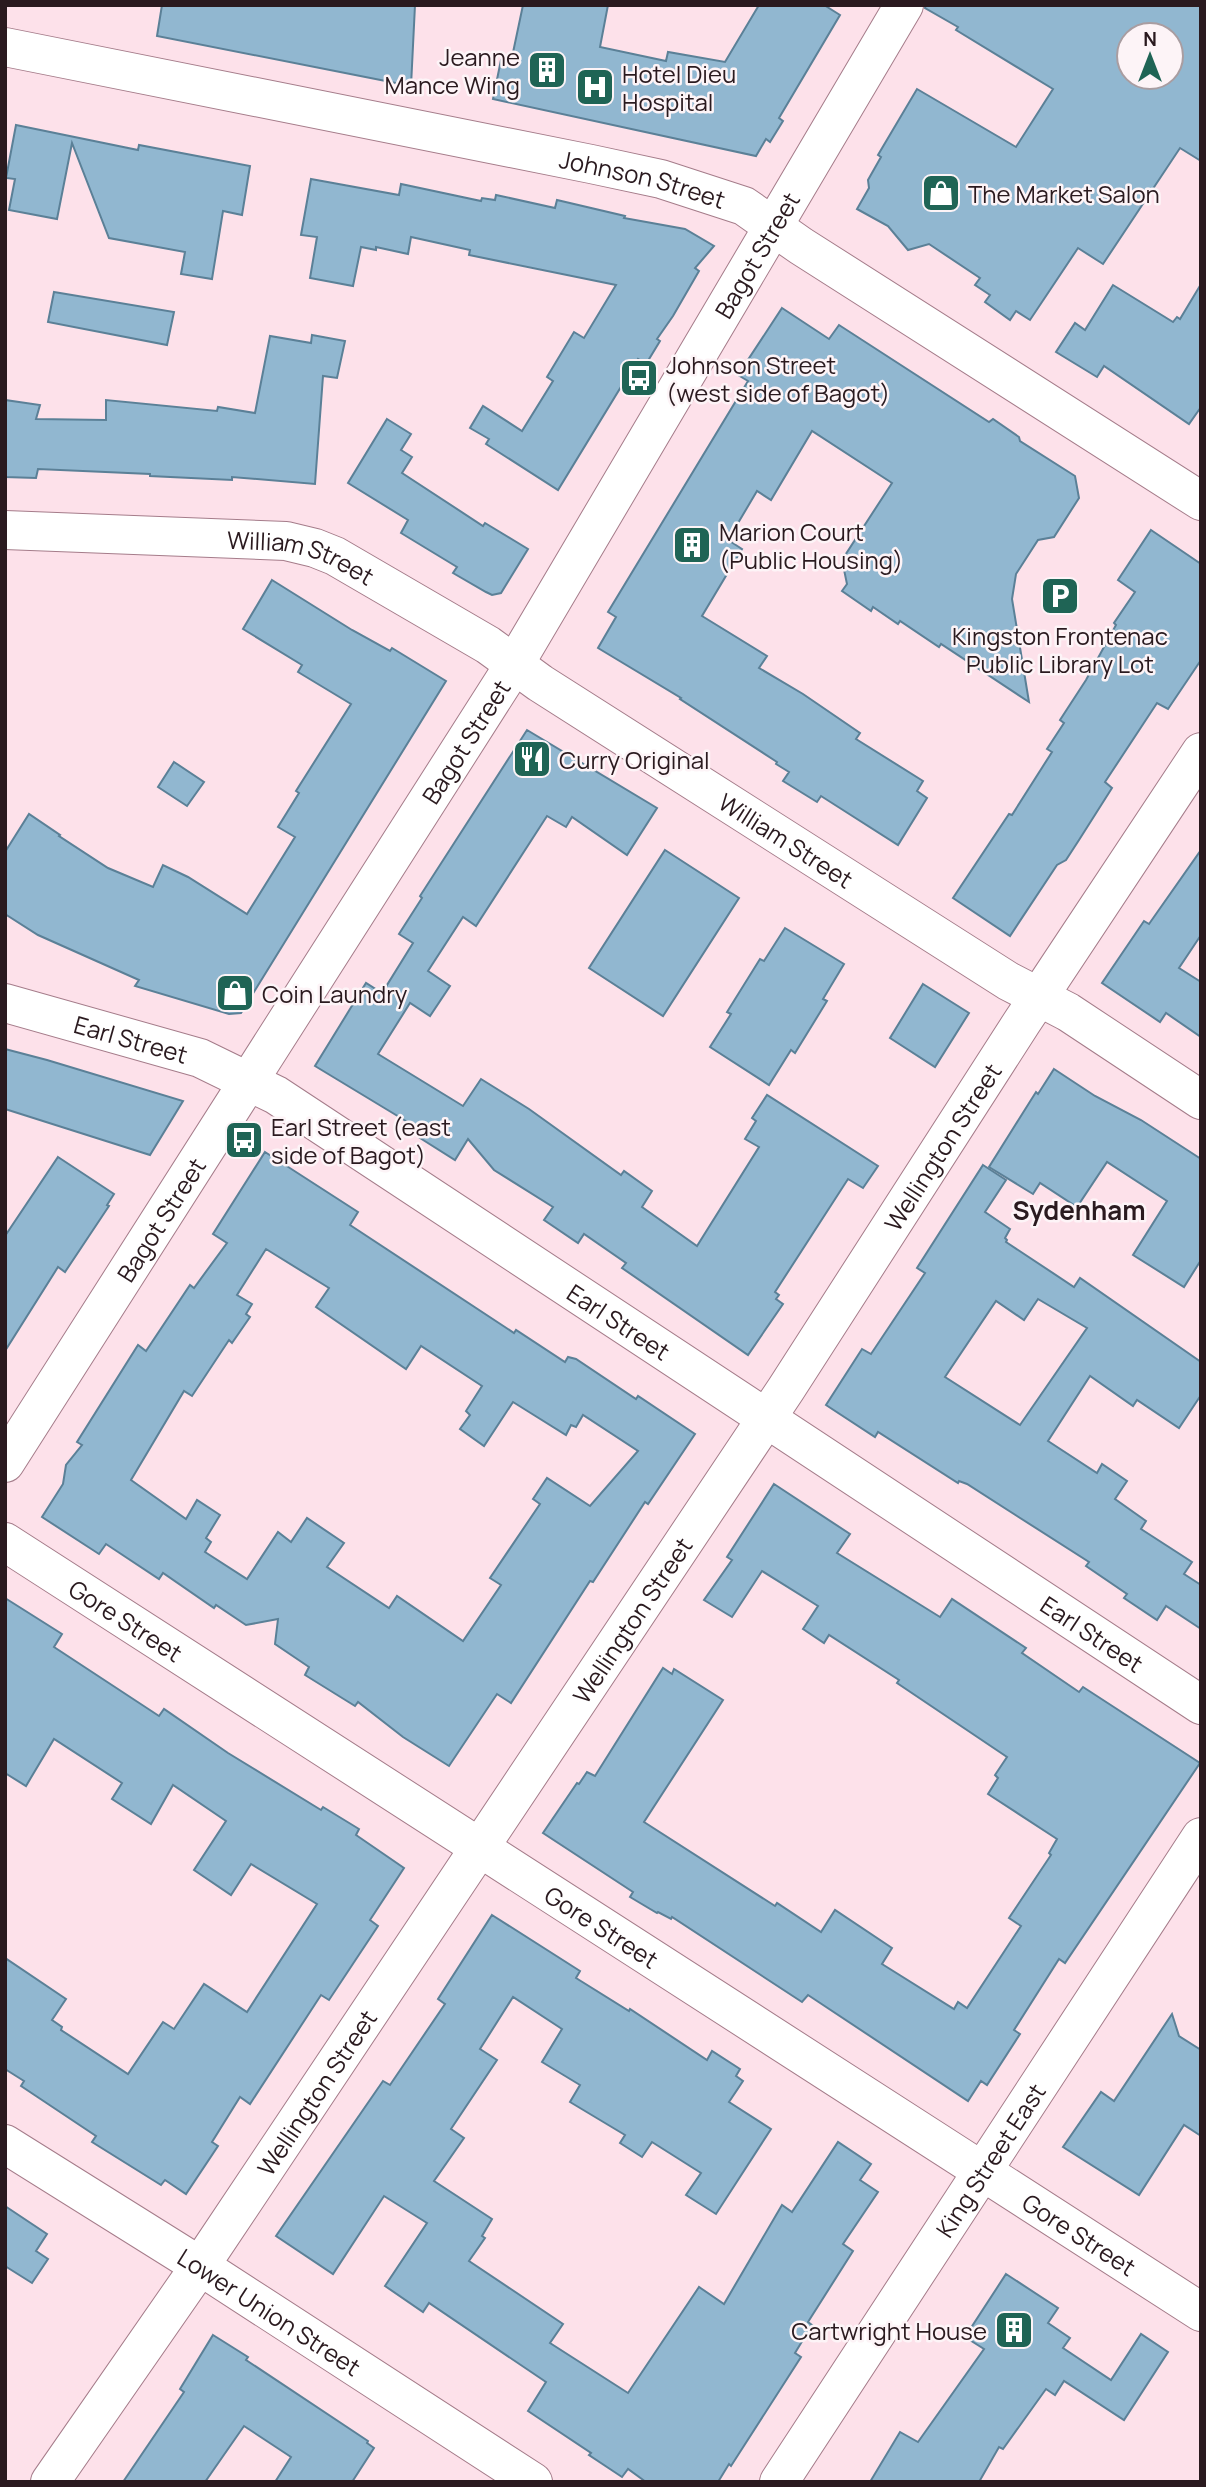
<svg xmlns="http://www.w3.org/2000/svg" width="1206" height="2487" font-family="Manrope,sans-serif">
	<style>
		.building { fill: #91b7d0; stroke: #5b8097; stroke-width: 2; fill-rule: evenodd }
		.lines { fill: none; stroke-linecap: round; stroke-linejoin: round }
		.street-casing { stroke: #a57c8a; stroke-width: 40 }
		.secondary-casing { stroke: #a57c8a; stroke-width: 40 }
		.primary-casing { stroke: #a57c8a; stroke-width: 40 }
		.street { stroke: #fff; stroke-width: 38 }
		.secondary { stroke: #fff; stroke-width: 38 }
		.primary { stroke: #fff; stroke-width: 38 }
		.labels { text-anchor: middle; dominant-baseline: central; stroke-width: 5; stroke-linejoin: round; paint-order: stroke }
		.poi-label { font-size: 24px; fill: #2a1a1f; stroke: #fdf4f7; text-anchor: start }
		.street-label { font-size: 24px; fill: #2a1a1f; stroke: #fdf4f7 }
		.neighbourhood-label { font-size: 26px; font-weight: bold; fill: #2a1a1f; stroke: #fdf4f7 }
	</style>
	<rect width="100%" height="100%" fill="#fde1ea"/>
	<g class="building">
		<path d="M162,5H415L411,86L157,36Z"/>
		<path d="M523,5H608L600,47L666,61L668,52L725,62L759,5H824L840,15L779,118L783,121L770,142L766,139L756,156L493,99L501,60L511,62Z"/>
		<path d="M926,5H1201V161L1180,148L1103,264L1078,248L1030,320L1016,311L1010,320L985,302L990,295L975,285L980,278L929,244L908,250L888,226L857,209L869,188L868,180L881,157L878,155L917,89L1016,147L1053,89L956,30L958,27L925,8ZM1129,35H1171V77H1129Z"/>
		<path d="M16,125L138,150L139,145L250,166L242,215L223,211L212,279L181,274L185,252L109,238L72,143L57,219L9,210L15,179L6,178Z"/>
		<path d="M311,179L399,195L401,184L481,201L482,198L495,200L496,195L555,208L557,200L625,216L624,218L685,229L714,246L695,268L699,271L673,316L657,339L660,341L646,364L638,359L558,490L486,444L489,439L470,428L483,406L522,431L553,381L547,377L574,332L584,338L616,285L469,255L470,250L411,237L408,254L376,247V250L361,247L353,286L310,278L317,237L301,235Z"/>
		<path d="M1201,284V407L1189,424L1104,366L1097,377L1056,352L1075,323L1085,330L1113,285L1173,322L1177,317L1180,319Z"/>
		<path d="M54,292L174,312L167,345L48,322Z"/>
		<path d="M782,308L829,339L839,325L989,422L993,419L1019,437L1020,441L1075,476L1079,498L1054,537L1038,540L1016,574L1012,599L1029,702L941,644L939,647L900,621L898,624L873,607L871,611L842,591L847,584L842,560L892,483L812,431L771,500L757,491L728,540L742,549L702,616L767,656L759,668L803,694L860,733L856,739L923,781L917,791L927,798L898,845L821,796L817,802L783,781L789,772L776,764L777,762L680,699L681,698L598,648L616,617L608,612L748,381L738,375Z"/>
		<path d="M312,335L345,341L337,378L323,376L315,484L232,477V480L150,476V474L38,469L36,478L5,477V400L40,405L36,419L106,420V400L217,411L218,407L255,413L270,336L311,343Z"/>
		<path d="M387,419L411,434L401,450L412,457L402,473L483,526L485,523L528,549L501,593L492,595L486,592L453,573L457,567L401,533L408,520L348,483Z"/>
		<path d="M1151,530L1201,564V660L1168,709L1157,703L1105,782L1112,788L1079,840L1066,860L1057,865L1010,936L953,898L1009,814L1012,815L1052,752L1047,749L1064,723L1060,720L1086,680L1116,625L1114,623L1135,592L1118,580Z"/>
		<path d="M272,580L352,630L390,651L392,648L446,681L241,1013L229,1014L135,986L139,980L38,935L5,914V852L29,814L60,835L59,836L108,868L153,887L163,865L188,877L247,914L295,837L278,827L299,793L296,791L351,704L298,672L302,665L243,629Z"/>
		<path d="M527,730L657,808L627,855L572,817L566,827L547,816L476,926L463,917L428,971L450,986L430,1016L410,1003L378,1054L463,1106L481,1079L529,1109L621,1175L624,1171L652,1191L642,1207L697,1246L759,1147L745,1139L756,1121L752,1118L767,1095L878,1166L863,1188L848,1179L775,1292L779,1295L776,1299L783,1304L748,1355L622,1268L626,1263L584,1234L578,1243L544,1220L553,1207L494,1170L468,1139L455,1160L420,1138L424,1132L315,1066L366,983L382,993L413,943L399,934L422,898L420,896Z"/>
		<path d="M174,762L204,782L187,806L158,787Z"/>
		<path d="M665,850L739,898L663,1016L589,968Z"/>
		<path d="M1201,850V935L1179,968L1201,982V1037L1166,1013L1160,1022L1102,983L1144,921L1149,924Z"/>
		<path d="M785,928L844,964L823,999L827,1001L795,1053L791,1050L769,1085L710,1047L731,1014L727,1012L760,959L764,961Z"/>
		<path d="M923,984L969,1013L935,1067L890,1038Z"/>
		<path d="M5,1049L47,1060L183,1101L150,1155L5,1109Z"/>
		<path d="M1054,1069L1095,1096L1141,1120L1201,1159V1260L1184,1287L1133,1255L1167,1201L1107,1162L1077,1207L1040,1183L1033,1194L989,1167L1036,1092L1038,1094Z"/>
		<path d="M265,1152L358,1212L350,1225L514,1333L516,1330L565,1362L568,1357L576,1359L636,1399L638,1396L695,1434L648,1504L645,1502L593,1582L590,1581L511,1703L497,1694L449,1766L403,1737L358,1702L355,1706L305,1675L309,1667L275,1644L278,1619L246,1625L216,1605L214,1608L163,1573L159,1579L106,1544L99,1554L42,1517L63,1484L66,1465L82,1445L77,1442L138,1345L146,1351L190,1285L194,1288L227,1243L213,1234ZM266,1249L329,1288L316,1307L406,1369L421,1346L482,1386L466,1411L470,1415L460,1429L484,1446L513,1402L566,1435L571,1425L576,1427L583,1415L638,1451L590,1506L547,1478L533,1499L540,1504L490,1578L501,1585L463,1641L397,1596L389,1608L327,1567L344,1543L307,1518L291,1542L278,1532L247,1579L205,1552L211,1542L206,1538L220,1515L197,1500L186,1519L131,1480L184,1391L192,1396L229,1340L232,1343L250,1317L246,1314L252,1304L237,1295Z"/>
		<path d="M58,1157L114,1194L107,1205L109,1206L65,1272L58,1267L5,1351V1236Z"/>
		<path d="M983,1165L1006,1180L985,1212L1010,1229L1005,1238L1007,1240L1006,1242L1074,1287L1080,1278L1201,1362V1395L1179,1428L1137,1400L1133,1406L1090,1376L1048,1441L1097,1473L1102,1464L1127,1481L1115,1499L1146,1521L1141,1529L1192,1562L1184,1574L1201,1585V1629L1166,1606L1157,1620L1124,1598L1127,1594L1086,1566L1089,1562L967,1484L959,1481L958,1483L878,1432L875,1437L826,1405L862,1349L871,1354L925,1273L917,1268ZM1038,1299L1087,1328L1020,1425L945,1377L996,1301L1024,1320Z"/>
		<path d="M774,1484L850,1534L837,1553L940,1617L952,1599L1026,1648L1022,1653L1079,1692L1083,1687L1200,1763L1065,1963L1059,1959L1014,2030L1020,2034L987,2085L981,2081L968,2101L808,1995L802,2002L672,1917L671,1919L658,1912L657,1913L630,1897L633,1892L543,1833L577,1783L579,1784L587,1772L595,1776L663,1668L672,1674L674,1669L723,1700L644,1822L775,1906L777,1903L821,1932L835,1910L892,1948L882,1964L954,2009L958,2002L967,2008L1021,1926L1009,1918L1051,1855L1049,1853L1057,1839L988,1794L998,1778L995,1775L1007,1757L897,1683L899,1680L829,1635L824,1643L803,1629L818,1606L762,1571L732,1617L704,1600L732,1560L727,1557Z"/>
		<path d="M5,1598L62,1634L54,1647L159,1716L164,1709L228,1753L321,1810L323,1807L359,1829L356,1835L404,1868L370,1920L378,1926L329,2000L321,1995L250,2104L240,2097L212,2142L218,2146L186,2194L165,2180L161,2185L92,2142L96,2136L21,2086L24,2081L5,2069V1958L66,1999L52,2020L62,2027L61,2030L128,2074L163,2022L174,2029L204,1984L247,2012L317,1904L251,1864L231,1895L194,1870L226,1821L173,1785L151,1824L112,1799L122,1783L54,1739L26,1786L5,1773Z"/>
		<path d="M492,1915L580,1971L576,1978L629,2011L630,2009L707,2060L712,2051L740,2069L736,2076L743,2081L729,2102L771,2129L716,2214L686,2195L701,2173L652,2142L642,2157L620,2143L625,2135L570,2102L580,2085L542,2062L562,2029L513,1997L480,2049L497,2060L451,2129L464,2138L434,2181L492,2219L482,2236L485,2238L469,2261L563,2324L550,2343L628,2393L699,2287L724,2304L782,2205L792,2212L838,2142L871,2164L860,2180L878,2192L843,2244L853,2251L808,2322L812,2325L795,2353L801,2357L731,2466L729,2464L718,2482H646L628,2469L622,2477L589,2455L591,2453L528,2411L546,2382L429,2303L423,2312L385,2286L427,2223L384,2196L333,2274L276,2236L383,2081L390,2085L445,2004L438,1999Z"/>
		<path d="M1172,2014L1179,2036L1201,2050V2136L1184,2125L1139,2195L1063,2147L1101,2092L1114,2101Z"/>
		<path d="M5,2206L47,2234L36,2251L48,2259L32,2283L5,2266Z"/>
		<path d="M1006,2274L1058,2308L1048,2323L1070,2338L1063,2348L1111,2380L1141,2334L1168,2352L1124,2420L1064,2381L1055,2395L1046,2389L1003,2449L999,2447L979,2482H870L900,2432L918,2442L984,2349L965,2337Z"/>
		<path d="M213,2335L248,2357L246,2360L368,2441L367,2443L374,2448L352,2482H275L291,2457L244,2426L205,2482H123L184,2392L180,2389Z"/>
	</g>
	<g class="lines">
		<defs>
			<g id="street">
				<path id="s1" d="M5,530L286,541L315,548L335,556L488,645L540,683L1008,981L1068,1012L1201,1100"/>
				<path id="s2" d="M5,1003L200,1058L276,1095L1201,1705"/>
				<path id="s3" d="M5,1542L1201,2312"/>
				<path id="s4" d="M5,2144L200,2266L533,2482"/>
				<path id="s5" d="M50,2482L200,2266L786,1389L1022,1022L1201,752"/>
			</g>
			<g id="secondary">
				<path id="s6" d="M5,1463L514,665L904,5"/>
				<path id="s7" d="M779,2482L1201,1837"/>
			</g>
			<g id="primary">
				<path id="s8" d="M5,47L591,164L661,179L744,206L801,246L1201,501"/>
			</g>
		</defs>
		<use href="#street" class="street-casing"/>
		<use href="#secondary" class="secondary-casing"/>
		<use href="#primary" class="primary-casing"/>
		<use href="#street" class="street"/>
		<use href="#secondary" class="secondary"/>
		<use href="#primary" class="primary"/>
	</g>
	<defs>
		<symbol id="building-square" viewBox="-11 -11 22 22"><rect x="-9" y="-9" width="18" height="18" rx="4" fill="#1f6455" stroke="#fdf4f7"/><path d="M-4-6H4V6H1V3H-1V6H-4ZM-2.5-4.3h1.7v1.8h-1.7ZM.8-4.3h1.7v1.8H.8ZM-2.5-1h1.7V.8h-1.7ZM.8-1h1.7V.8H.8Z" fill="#fff"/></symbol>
		<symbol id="hospital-square" viewBox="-11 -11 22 22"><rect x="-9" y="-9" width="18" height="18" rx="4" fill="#1f6455" stroke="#fdf4f7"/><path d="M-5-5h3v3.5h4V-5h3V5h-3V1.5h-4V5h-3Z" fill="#fff"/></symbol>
		<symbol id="shop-square" viewBox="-11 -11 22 22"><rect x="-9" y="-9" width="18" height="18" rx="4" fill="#1f6455" stroke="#fdf4f7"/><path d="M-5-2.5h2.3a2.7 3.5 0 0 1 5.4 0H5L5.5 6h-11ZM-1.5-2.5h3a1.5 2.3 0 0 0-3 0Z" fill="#fff"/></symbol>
		<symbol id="bus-square" viewBox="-11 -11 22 22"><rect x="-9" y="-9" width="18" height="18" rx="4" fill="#1f6455" stroke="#fdf4f7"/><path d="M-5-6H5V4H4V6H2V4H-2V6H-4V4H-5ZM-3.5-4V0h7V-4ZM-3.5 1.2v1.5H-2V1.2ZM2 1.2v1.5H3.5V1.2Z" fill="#fff"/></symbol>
		<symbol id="parking-square" viewBox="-11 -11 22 22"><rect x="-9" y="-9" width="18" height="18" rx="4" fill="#1f6455" stroke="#fdf4f7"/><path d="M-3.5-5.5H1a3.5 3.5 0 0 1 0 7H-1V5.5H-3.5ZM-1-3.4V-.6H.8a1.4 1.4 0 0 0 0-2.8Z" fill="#fff"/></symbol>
		<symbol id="restaurant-square" viewBox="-11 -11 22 22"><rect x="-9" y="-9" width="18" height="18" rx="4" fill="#1f6455" stroke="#fdf4f7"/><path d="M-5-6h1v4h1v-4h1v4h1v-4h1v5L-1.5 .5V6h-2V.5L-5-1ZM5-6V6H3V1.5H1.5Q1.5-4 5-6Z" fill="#fff"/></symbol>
	</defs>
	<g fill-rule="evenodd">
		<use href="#building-square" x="525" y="48" width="44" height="44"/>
		<use href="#hospital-square" x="573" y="65" width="44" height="44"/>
		<use href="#shop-square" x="919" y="171" width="44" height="44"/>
		<use href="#bus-square" x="617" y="356" width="44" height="44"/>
		<use href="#building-square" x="670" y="523" width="44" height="44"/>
		<use href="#parking-square" x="1038" y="574" width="44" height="44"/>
		<use href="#restaurant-square" x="510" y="737" width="44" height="44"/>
		<use href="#shop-square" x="213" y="971" width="44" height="44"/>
		<use href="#bus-square" x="222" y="1118" width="44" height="44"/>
		<use href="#building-square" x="992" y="2308" width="44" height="44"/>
	</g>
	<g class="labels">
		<g class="poi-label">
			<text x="520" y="56" text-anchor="end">Jeanne<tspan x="520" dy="28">Mance Wing</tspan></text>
			<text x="622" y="73">Hotel Dieu<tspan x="622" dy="28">Hospital</tspan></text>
			<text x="968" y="193">The Market Salon</text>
			<text x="666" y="364">Johnson Street<tspan x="666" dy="28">(west side of Bagot)</tspan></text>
			<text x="719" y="531">Marion Court<tspan x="719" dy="28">(Public Housing)</tspan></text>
			<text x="1060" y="635" text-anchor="middle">Kingston Frontenac<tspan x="1060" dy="28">Public Library Lot</tspan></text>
			<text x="559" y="759">Curry Original</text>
			<text x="262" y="993">Coin Laundry</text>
			<text x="271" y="1126">Earl Street (east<tspan x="271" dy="28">side of Bagot)</tspan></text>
			<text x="987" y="2330" text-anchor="end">Cartwright House</text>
		</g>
		<g class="street-label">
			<text stroke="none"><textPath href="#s8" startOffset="651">Johnson Street</textPath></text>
			<text stroke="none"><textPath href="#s6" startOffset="1423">Bagot Street</textPath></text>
			<text stroke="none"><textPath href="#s1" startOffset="299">William Street</textPath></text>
			<text stroke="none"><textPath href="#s6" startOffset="856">Bagot Street</textPath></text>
			<text stroke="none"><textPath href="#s1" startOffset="866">William Street</textPath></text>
			<text stroke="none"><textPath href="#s2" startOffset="131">Earl Street</textPath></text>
			<text stroke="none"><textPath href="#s5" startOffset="1606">Wellington Street</textPath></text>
			<text stroke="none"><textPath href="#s6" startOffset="289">Bagot Street</textPath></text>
			<text stroke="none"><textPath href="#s2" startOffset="698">Earl Street</textPath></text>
			<text stroke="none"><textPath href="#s3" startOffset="144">Gore Street</textPath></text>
			<text stroke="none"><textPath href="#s5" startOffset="1040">Wellington Street</textPath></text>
			<text stroke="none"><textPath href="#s2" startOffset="1265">Earl Street</textPath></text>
			<text stroke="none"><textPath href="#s3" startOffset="710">Gore Street</textPath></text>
			<text stroke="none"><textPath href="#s5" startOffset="472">Wellington Street</textPath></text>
			<text stroke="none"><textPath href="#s7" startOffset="385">King Street East</textPath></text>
			<text stroke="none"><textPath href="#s3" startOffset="1278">Gore Street</textPath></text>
			<text stroke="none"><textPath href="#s4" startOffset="313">Lower Union Street</textPath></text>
		</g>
		<g class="neighbourhood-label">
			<text x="1079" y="1210">Sydenham</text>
		</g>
	</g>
	<rect width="1206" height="2487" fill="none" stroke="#2a1a1f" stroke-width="14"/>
	<g transform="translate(1150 56)"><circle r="33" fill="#fdf4f7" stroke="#a99da1" stroke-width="2"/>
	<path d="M0-5L12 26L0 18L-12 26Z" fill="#1f6455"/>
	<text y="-10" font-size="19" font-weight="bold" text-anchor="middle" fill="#2a1a1f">N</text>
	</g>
</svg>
